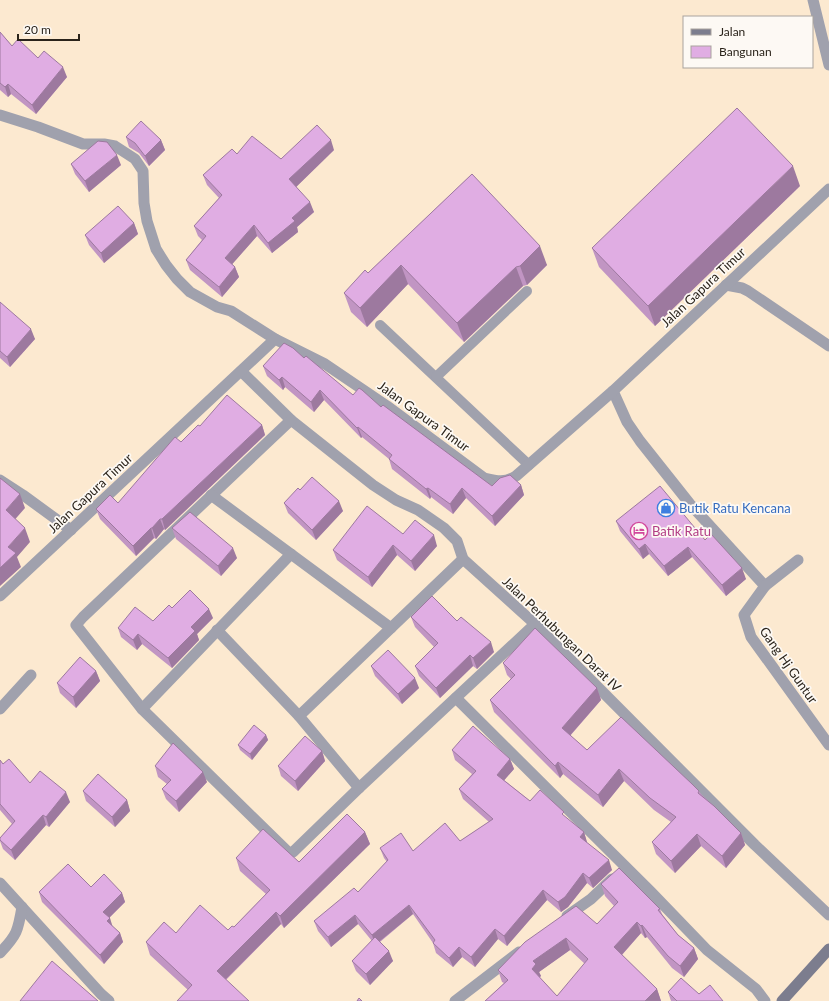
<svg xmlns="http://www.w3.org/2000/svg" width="829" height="1001" font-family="Lato,sans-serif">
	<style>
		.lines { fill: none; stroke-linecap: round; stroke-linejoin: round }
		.service { stroke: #a0a1ad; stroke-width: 10 }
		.minor { stroke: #a0a1ad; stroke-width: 11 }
		.secondary { stroke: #7c7d8e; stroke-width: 11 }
		.wall { fill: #c195c3; fill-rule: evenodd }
		.shaded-wall { fill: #9d799f }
		.building { fill: #e0ade3; stroke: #9d799f; fill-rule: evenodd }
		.labels { text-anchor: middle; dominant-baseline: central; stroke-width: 3.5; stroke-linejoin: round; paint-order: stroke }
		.street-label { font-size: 13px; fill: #2a231a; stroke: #fdf9f4 }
		.shop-label { font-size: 13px; fill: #366cbe; stroke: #fdf9f4; text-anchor: start }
		.hotel-label { font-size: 13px; fill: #b23c85; stroke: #fdf9f4; text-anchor: start }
	</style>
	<rect width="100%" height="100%" fill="#fce9d0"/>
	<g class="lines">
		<g class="service">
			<path d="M380,325L529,465"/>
			<path d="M436,377L527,291"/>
		</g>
		<g class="minor">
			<path d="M813,0L829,65"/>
			<path d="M0,115L38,127L83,144H104L115,146L135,159L143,171L144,203L147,221L156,249L166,265L177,279L190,292L217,307L231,311L275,339"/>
			<path d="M726,285L742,288L748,291L829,346"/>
			<path d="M241,371L291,420L373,485L396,500L418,510L444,528L457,541L463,559L535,624L755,845L829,915"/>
			<path d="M613,391L627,422L640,441L690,504L765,586L744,615L751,637L829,745"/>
			<path d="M291,420L83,617L76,625L142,709L286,850L288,852H293L359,788L535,624"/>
			<path d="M0,480L23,495L71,530"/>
			<path d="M211,495L391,628"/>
			<path d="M765,586L798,560"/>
			<path d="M0,596L275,339L325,364L387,406L484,478C497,481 504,483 516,476L613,391L829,189"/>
			<path d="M217,630L299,716L359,788"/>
			<path d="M456,698L651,892L707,950L756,989L765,1001"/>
			<path d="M0,709L31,675"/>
			<path d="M142,709L291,554"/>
			<path d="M299,716L463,559"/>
			<path d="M0,883L101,994L109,1001"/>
			<path d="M567,916L591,899L612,879"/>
			<path d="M0,953C17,935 18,931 22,907"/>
			<path d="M455,1001L519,952"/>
		</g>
		<path class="secondary" d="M782,1001L829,949"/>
	</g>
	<g class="wall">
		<path d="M0,32L12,46L38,58L67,77L36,114L11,94L8,97L0,90Z"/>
		<path d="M126,137L161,140L165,150L149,166L139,153L129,147Z"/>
		<path d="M334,150L296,187L314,212L297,227L298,232L272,253L257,236L232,264L235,267L239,277L222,297L190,270L186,260L202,240L198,236L194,226L219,198L207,185L203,175L237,154L281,159Z"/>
		<path d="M71,164L121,165L89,192L75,174Z"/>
		<path d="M472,174L547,265L527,285L523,286L464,342L408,284L367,327L351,312L344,293L368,273Z"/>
		<path d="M800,186L655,326L599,267L592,248Z"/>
		<path d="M134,223L138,234L104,263L89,245L85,235Z"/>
		<path d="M0,302L35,339L10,367L0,358Z"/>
		<path d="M304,358L353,395L381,407L492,486L521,485L524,495L495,526L466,498L453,514L431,497L430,499L392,469L389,459L362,437L361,438L324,400L314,412L285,387L283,390L267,376L263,366Z"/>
		<path d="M262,425L265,435L165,530L164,529L156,539L154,538L136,556L100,519L96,509L118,503L181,442L200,426Z"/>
		<path d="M300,490L343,511L316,540L288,513L284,503Z"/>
		<path d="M616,521L705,540L746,579L726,596L692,557L668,576L649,554L643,559L620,531Z"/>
		<path d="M172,528L237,558L221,576L176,539Z"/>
		<path d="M403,534L437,546L415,571L397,555L372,587L337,560L333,550Z"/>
		<path d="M172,608L213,618L197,634L199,640L172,668L142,644L137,650L121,637L118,628L153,621Z"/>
		<path d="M411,617L457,621L494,652L477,669L473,666L440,698L419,676L415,666L434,647L415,627Z"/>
		<path d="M503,663L597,688L601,700L570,736L587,750L699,791L701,794L741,833L745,845L726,868L701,846L675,873L656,854L652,842L671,822L654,810L624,781L603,807L563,774L560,778L494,712L490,700L511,679L507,675Z"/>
		<path d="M371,666L419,688L402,704L375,676Z"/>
		<path d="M96,671L100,681L76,708L60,693L57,683Z"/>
		<path d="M266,735L268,740L252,760L240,750L238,745Z"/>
		<path d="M452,750L510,759L514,769L504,780L530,801L565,817L584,832L587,843L612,870L593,888L587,883L568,907L561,912L547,900L507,946L498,939L475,967L462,957L453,967L436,953L433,943L413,914L380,942L393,961L370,985L356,971L352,961L372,941L358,924L331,947L318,931L314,921L358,892L387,862L384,858L380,848L413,851L460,841L489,822L463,799L459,789L472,774L455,760Z"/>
		<path d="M322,751L325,761L298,791L281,776L278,766Z"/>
		<path d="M0,760L3,764L30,783L70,802L49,827L46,825L15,860L3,849L0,841V838L12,824L0,810Z"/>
		<path d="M155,766L207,782L179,812L166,799L162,789L167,784L158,777Z"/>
		<path d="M83,791L127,800L130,811L115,827L86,801Z"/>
		<path d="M365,832L370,844L284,928L281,924L226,980L188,990L150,955L146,942L176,933L228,930L234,927L266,894L240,871L236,858L299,862Z"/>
		<path d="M601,884L660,909L662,914L678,935L694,948L698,959L684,977L672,968L647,937L645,938L641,933L622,955L657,989L661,1001H485L504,983L502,982L498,970L597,924L614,906L605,896ZM570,950L585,964L557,996L539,977L541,976L539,972Z"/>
		<path d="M91,887L122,893L125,902L109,918L112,926L120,933L123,942L104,964L42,902L39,892Z"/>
		<path d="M668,992L699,994L723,1001H671Z"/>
	</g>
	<g class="shaded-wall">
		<path d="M63,67L67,77L36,114L32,105Z"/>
		<path d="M8,84L11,94L8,97L5,87Z"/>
		<path d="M161,140L165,150L149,166L145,156Z"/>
		<path d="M331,140L334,150L293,190L289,179Z"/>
		<path d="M117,155L121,165L89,192L85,181Z"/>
		<path d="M793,166L800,186L655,326L648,306Z"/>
		<path d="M310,202L314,212L297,227L298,232L272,253L268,243L292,218Z"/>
		<path d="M134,223L138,234L104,263L101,253Z"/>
		<path d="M254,225L257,236L228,269L225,258Z"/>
		<path d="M540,246L547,265L527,285L520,266Z"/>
		<path d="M401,265L408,284L367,327L360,308Z"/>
		<path d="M235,267L239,277L222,297L219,287Z"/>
		<path d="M516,267L523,286L464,342L457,323Z"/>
		<path d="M31,329L35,339L10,367L7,357Z"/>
		<path d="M282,377L285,387L283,390L279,380Z"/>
		<path d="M320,390L324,400L314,412L311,402Z"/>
		<path d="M262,425L265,435L165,530L162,519Z"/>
		<path d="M358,427L362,437L361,438L357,428Z"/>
		<path d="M521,485L524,495L495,526L492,516Z"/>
		<path d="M428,488L431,497L430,499L426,489Z"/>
		<path d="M462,488L466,498L453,514L450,504Z"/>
		<path d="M20,494L25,508L11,524L6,510Z"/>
		<path d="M339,501L343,511L316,540L312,530Z"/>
		<path d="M160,519L164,529L156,539L152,528Z"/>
		<path d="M25,528L30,542L17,557L21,567L0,586V568L8,547Z"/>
		<path d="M151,528L154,538L136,556L133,546Z"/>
		<path d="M434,535L437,546L415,571L411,561Z"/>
		<path d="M645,544L649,554L643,559L639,549Z"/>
		<path d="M393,545L397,555L372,587L368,577Z"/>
		<path d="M688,547L692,557L668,576L664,566Z"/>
		<path d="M233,548L237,558L221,576L218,566Z"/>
		<path d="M742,568L746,579L726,596L722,585Z"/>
		<path d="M209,609L213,618L197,634L199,640L172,668L168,658L191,627Z"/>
		<path d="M138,634L142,644L137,650L133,640Z"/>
		<path d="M491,642L494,652L477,669L473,658Z"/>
		<path d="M470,655L473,666L440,698L436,688Z"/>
		<path d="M96,671L100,681L76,708L73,697Z"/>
		<path d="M415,678L419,688L402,704L398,694Z"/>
		<path d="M597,688L601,700L566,740L562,728Z"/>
		<path d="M266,735L268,740L252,760L250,754Z"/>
		<path d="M322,751L325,761L298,791L295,781Z"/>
		<path d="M510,759L514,769L501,784L497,775Z"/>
		<path d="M558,762L563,774L560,778L555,766Z"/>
		<path d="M619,769L624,781L603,807L598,795Z"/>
		<path d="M203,772L207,782L179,812L176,801Z"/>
		<path d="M66,792L70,802L49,827L46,817Z"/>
		<path d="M127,800L130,811L115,827L112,817Z"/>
		<path d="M43,815L46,825L15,860L11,850Z"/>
		<path d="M365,832L370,844L284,928L280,916Z"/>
		<path d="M584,832L587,842L584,847L580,837Z"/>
		<path d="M741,833L745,845L726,868L722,856Z"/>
		<path d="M697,834L701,846L675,873L671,861Z"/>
		<path d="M609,860L612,870L593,888L589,878Z"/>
		<path d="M583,873L587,883L568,907L561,912L558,902Z"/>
		<path d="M543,890L547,900L507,946L504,936Z"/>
		<path d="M122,893L125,902L106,921L103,912Z"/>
		<path d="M409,905L413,914L375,945L372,935Z"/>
		<path d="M276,912L281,924L221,984L217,971Z"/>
		<path d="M355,915L358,924L331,947L328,937Z"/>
		<path d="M110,918L113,928L107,921Z"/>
		<path d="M637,922L641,933L618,959L614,947Z"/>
		<path d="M642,925L647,937L645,938L641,926Z"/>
		<path d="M495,929L498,939L475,967L471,957Z"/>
		<path d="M120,933L123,942L104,964L100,955Z"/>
		<path d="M566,938L570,950L539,972L541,976L536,981L532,969L533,961Z"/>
		<path d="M459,947L462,957L453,967L449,958Z"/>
		<path d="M694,948L698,959L684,977L680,966Z"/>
		<path d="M389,951L393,961L370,985L366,974Z"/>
		<path d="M657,989L661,1001H645Z"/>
	</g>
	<g class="building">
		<path d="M0,32L12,46L18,39L38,58L44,51L63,67L32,105L8,84L5,87L0,83Z"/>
		<path d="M737,108L793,166L648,306L592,248Z"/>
		<path d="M141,121L161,140L145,156L135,143L126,137Z"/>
		<path d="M317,125L331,140L289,179L310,202L292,218L295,221L268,243L254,225L225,258L235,267L219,287L186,260L206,236L194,226L222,195L203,175L232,149L237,154L252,136L281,159Z"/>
		<path d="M98,141L107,142L117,155L85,181L71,164Z"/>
		<path d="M472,174L540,246L520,266L516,267L457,323L401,265L360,308L344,293L365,270L368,273Z"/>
		<path d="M118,206L134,223L101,253L85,235Z"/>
		<path d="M0,302L31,329L7,357L0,351Z"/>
		<path d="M284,343L293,348L304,358L306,356L353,395L359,388L362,390L381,407L383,405L492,486L500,478L510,475L521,485L492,516L462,488L450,504L428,488L426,489L389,459L392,455L358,427L357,428L320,390L311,402L282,377L279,380L263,366Z"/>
		<path d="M227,395L262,425L162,519H160L152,528H151L133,546L96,509L110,495L118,503L175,437L181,442L198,425L200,426Z"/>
		<path d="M312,477L339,501L312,530L284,503L298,488L300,490Z"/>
		<path d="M0,478L20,494L6,510L25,528L8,547L16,553L0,568Z"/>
		<path d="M660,486L705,540L711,534L742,568L722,585L688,547L664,566L645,544L639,549L616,521Z"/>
		<path d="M367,506L403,534L415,520L434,535L411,561L393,545L368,577L333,550Z"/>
		<path d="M190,512L233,548L218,566L172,528Z"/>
		<path d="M190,590L209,609L191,627L195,631L168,658L138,634L133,640L118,628L135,607L153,621L169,605L172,608Z"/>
		<path d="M432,596L457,621L461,617L491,642L473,658L470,655L436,688L415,666L438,643L411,617Z"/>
		<path d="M535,628L597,688L562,728L587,750L621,717L692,784L699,791L698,793L714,806L741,833L722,856L697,834L671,861L652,842L676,817L650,798L619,769L598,795L558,762L555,766L490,700L515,675L503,663Z"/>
		<path d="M388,650L415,678L398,694L371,666Z"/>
		<path d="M80,657L96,671L73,697L57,683Z"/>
		<path d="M254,725L266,735L250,754L238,745Z"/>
		<path d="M473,726L510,759L497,775L530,801L540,790L564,812L562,814L584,832L580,837L609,860L589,878L583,873L565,897L558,902L543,890L504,936L495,929L471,957L459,947L449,958L433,943L435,940L409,905L372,935L355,915L328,937L314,921L354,888L358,892L388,860L380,848L401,833L413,851L445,823L460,841L493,819L459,789L476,771L452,750Z"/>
		<path d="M305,736L322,751L295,781L278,766Z"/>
		<path d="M173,743L203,772L176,801L162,789L171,780L155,766Z"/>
		<path d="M9,759L30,783L40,771L66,792L46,817L43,815L11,850L0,840V838L15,821L0,804V760L3,764Z"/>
		<path d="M98,774L127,800L112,817L83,791Z"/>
		<path d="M347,814L365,832L280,916L276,912L217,971L249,1001H177L192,985L146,942L164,922L176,933L200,905L228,930L232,926L234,927L270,890L236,858L263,829L299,862Z"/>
		<path d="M68,864L91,887L104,874L122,893L103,912L110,918L107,921L120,933L100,955L39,892Z"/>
		<path d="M619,868L660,909L658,910L678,935L694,948L680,966L668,956L642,925L641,926L637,922L614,947L657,989L645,1001H485L508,980L498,970L525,942L576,906L597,924L618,902L601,884ZM566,938L588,959L557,996L532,969L536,964L533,961Z"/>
		<path d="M375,937L389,951L366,974L352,961Z"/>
		<path d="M52,961L98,1001H20Z"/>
		<path d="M681,978L699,994L710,985L723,1001H677L668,992Z"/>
		<path d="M359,998L362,1001H357Z"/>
	</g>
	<defs>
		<symbol id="shop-ring" viewBox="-11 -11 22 22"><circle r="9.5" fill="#fdf9f4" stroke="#3f7fe0" stroke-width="1.5"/><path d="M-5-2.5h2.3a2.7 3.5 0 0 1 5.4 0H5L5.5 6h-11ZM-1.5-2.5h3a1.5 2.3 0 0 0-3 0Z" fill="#3f7fe0"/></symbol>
		<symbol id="hotel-ring" viewBox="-11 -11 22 22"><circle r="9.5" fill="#fdf9f4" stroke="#d1479c" stroke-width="1.5"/><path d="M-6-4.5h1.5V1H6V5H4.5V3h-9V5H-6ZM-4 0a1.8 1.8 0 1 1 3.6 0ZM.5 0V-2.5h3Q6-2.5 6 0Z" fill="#d1479c"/></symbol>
	</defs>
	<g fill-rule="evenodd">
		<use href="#shop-ring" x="656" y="498" width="20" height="20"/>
		<use href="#hotel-ring" x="629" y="521" width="20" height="20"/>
	</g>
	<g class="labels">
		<g class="street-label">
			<text transform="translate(703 287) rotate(-43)">Jalan Gapura Timur</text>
			<text transform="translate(424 416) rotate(36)">Jalan Gapura Timur</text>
			<text transform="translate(90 493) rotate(-43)">Jalan Gapura Timur</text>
			<text transform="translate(562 634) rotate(44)">Jalan Perhubungan Darat IV</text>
			<text transform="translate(789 665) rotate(55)">Gang Hj Guntur</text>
		</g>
		<g class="shop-label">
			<text x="679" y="508">Butik Ratu Kencana</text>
		</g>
		<g class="hotel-label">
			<text x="652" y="531">Batik Ratu</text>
		</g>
	</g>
	<rect x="683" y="16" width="130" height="52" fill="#fdf9f4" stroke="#a9a39d"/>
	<rect x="691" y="29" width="20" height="6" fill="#7c7d8e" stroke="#a9a39d"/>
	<text x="719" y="36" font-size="12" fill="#2a231a">Jalan</text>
	<rect x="691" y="46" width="20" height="12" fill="#e0ade3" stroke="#a9a39d"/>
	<text x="719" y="56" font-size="12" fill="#2a231a">Bangunan</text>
	<path d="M18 34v6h61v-6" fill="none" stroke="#2a231a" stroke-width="2"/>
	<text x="24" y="34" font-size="12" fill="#2a231a" stroke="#fdf9f4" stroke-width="3" paint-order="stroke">20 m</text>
</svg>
